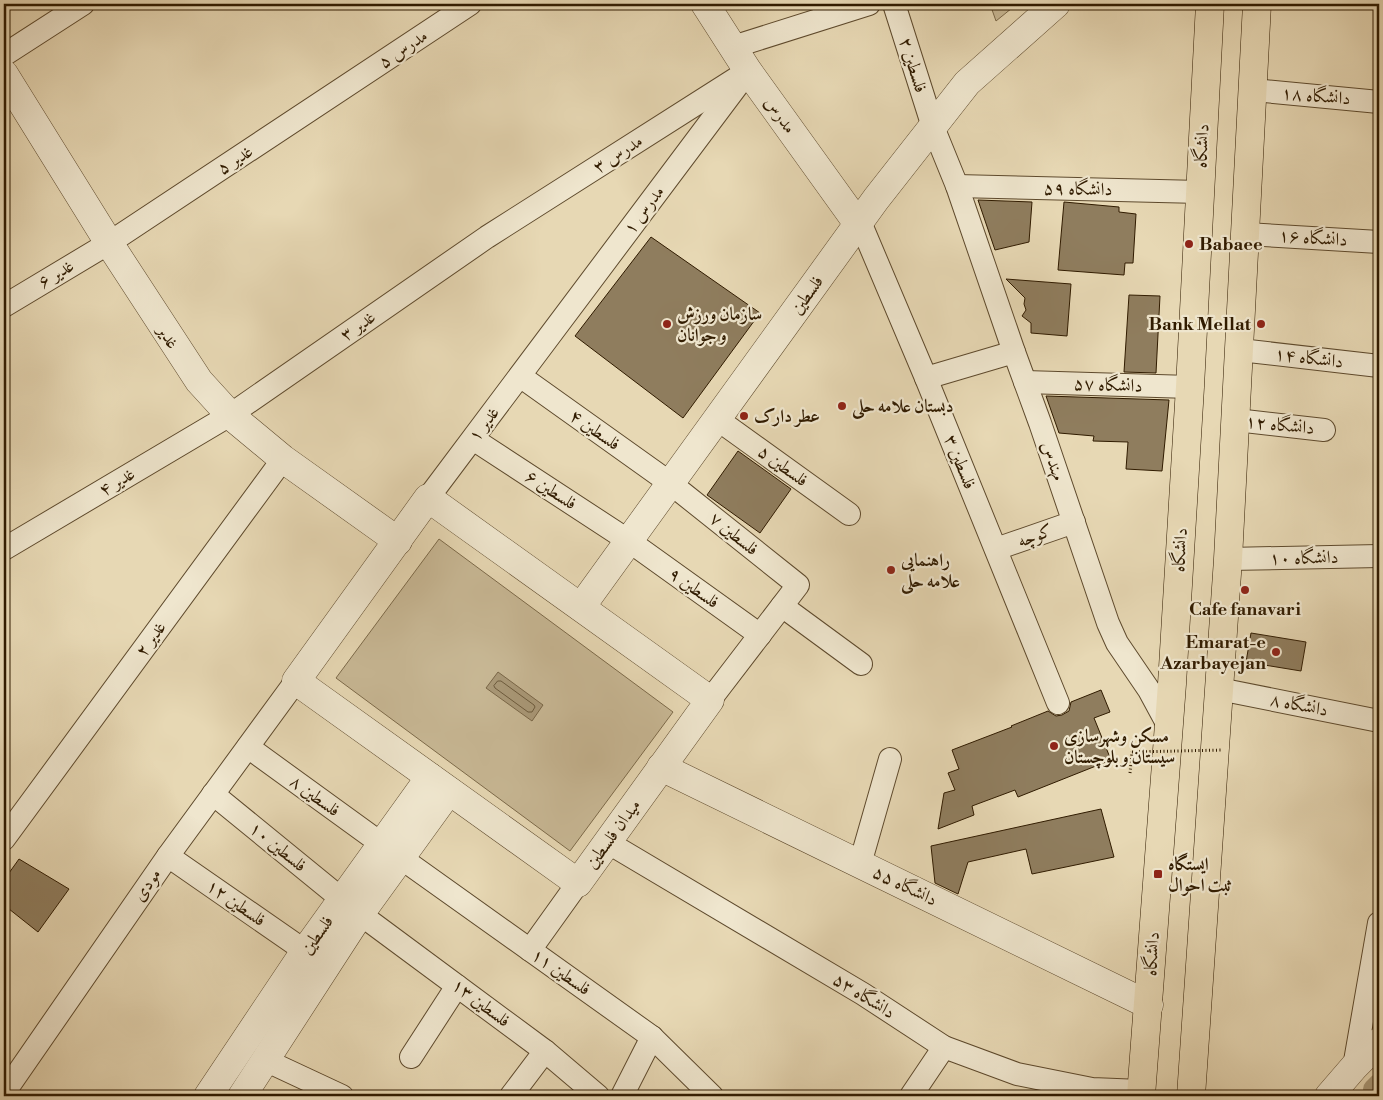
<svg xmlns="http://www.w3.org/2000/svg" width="1383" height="1100" font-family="'Libre Bodoni',Amiri,serif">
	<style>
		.green { fill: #c8b895; stroke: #7c6a4a }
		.water { fill: #a99877; stroke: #796647 }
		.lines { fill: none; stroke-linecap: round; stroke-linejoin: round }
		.shore { stroke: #6c5a3c; stroke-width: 1 }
		.canal { stroke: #a99877; stroke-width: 20 }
		.building { fill: #8f7d5e; stroke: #301b00 }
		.minor-casing { stroke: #5e4a2d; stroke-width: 24 }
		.tertiary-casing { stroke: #5e4a2d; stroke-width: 29 }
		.primary-casing { stroke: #301b00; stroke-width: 29 }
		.path { stroke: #301b00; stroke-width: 3; stroke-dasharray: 1 2.5; stroke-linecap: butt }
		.minor { stroke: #efe6ce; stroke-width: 22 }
		.tertiary { stroke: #efe6ce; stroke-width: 28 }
		.primary { stroke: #e7d8b4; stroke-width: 28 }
		.path-bridge { stroke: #301b00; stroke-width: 3; stroke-dasharray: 1 2.5; stroke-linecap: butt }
		.poi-dot { fill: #8f2418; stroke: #efe6ce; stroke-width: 2 }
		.labels { text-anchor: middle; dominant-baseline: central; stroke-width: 4.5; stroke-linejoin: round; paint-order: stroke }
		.street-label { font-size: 18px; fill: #301b00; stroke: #efe6ce }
		.poi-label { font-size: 18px; font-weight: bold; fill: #301b00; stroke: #efe6ce; text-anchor: start }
	</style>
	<rect width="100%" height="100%" fill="#e7d8b4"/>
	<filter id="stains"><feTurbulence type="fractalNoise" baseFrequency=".004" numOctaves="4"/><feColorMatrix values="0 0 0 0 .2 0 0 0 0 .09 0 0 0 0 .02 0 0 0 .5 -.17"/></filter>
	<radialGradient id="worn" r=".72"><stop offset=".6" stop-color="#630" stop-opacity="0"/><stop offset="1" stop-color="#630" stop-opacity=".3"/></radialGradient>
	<g class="green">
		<path d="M990,4H1017L996,21Z"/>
		<path d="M439,539L673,712L570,851L336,678Z"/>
	</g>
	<path class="water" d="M498,672L543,705L532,721L486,688Z"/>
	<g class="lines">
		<path class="shore" d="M498,681H501L534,705L535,707L532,712H528L495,688L494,686Z"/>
		<path class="canal" d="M1373,1089L1379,1083"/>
	</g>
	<g class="building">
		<path d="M978,200L1032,202L1029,242L995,250Z"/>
		<path d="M1064,202L1119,207V212L1136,214L1133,263H1125L1124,275L1058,270Z"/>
		<path d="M651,237L760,313L683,418L575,336Z"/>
		<path d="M1006,279L1071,284L1067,336L1031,333V323L1022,316L1026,310L1024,304L1025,298Z"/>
		<path d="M1129,295L1160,296L1156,373L1124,372Z"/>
		<path d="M1046,396L1169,400L1162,471L1126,469L1128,442L1093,441L1094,436L1059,433Z"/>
		<path d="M738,451L791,489L760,533L707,495Z"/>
		<path d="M1251,633L1306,642L1301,671L1246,662Z"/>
		<path d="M1101,690L1110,712L1094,718L1111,760L1018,797L1015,790L972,806L974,815L938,829L944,793L955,790L948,773L959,769L952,750L1012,727L1011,726L1048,711L1056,716L1062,715L1069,711L1071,702Z"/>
		<path d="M1101,809L1114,857L1032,874L1026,849L968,862L958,894L935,883L931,846Z"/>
		<path d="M19,859L69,889L38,932L4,905V880Z"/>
	</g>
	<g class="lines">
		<defs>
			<g id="minor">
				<path d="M894,4L933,127L957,186L1014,352L1040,423L1108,623L1117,643L1149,690L1169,727"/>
				<path d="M733,47L869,4"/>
				<path d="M4,55L83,4"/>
				<path d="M1253,90L1379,102"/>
				<path d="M957,186L1200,192"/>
				<path d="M860,222L926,378L1058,703"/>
				<path d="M1246,234L1379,242"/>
				<path d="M4,306L109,243L470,4"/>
				<path d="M1240,350L1379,366"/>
				<path d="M520,376L670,483L798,585L710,700"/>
				<path d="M926,378L1014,352"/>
				<path d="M1025,382L1190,387"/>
				<path d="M717,419L849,514"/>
				<path d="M1236,420L1324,430"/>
				<path d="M473,439L629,541L760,635"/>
				<path d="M428,498L740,82"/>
				<path d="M4,549L230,415L487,237L748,71"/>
				<path d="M996,549L1074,522"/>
				<path d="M1228,559L1379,556"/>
				<path d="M782,606L861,664"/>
				<path d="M1219,689L1379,721"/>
				<path d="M248,747L401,858L652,1037L712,1096"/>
				<path d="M213,794L360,914L545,1051L598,1096"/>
				<path d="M4,839L283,459"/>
				<path d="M607,842L863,994L944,1047L1017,1074L1092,1089L1141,1091"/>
				<path d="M168,856L305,951"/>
				<path d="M860,864L890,759"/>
				<path d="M530,950L578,883"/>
				<path d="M411,1057L457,986"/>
				<path d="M267,1061L342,1096"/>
				<path d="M1354,1067L1379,923"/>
				<path d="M4,1093L168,856L296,681"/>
				<path d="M511,1096L545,1051"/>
				<path d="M622,1096L652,1037"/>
				<path d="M911,1096L944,1047"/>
			</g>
			<g id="tertiary">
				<path d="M705,4L748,71L858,224"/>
				<path d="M4,74L109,243L199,381L230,415L283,459L398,541"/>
				<path d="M428,498L710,700L578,883L296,681Z"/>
				<path d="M581,607L876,199L967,83L1056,4"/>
				<path d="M661,767L1149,1005"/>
				<path d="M208,1096L305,951L430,777"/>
				<path d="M242,1096L360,914L449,791"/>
				<path d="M1329,1096L1354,1067L1379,1042"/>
			</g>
			<g id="primary">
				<path d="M1141,1096L1172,684L1190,387L1210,4"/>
				<path d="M1191,1096L1228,559L1257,4"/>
			</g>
		</defs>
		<use href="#minor" class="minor-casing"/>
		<use href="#tertiary" class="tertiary-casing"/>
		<use href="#primary" class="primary-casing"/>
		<path class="path" d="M1130,773L1132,752"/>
		<use href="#minor" class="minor"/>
		<use href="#tertiary" class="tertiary"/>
		<use href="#primary" class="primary"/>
		<path class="path-bridge" d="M1132,752L1223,750"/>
	</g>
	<g class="poi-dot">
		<circle cx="1189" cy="244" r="5"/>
		<circle cx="667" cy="324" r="5"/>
		<circle cx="1261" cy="324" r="5"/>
		<circle cx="842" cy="406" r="5"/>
		<circle cx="744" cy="416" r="5"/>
		<circle cx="891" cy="570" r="5"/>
		<circle cx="1245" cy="590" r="5"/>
		<circle cx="1276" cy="652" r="5"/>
		<circle cx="1054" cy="746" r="5"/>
		<rect x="1153" y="869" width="10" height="10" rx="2.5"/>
	</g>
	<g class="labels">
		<g class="street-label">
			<text transform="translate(403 49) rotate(-34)">مدرس ۵</text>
			<text transform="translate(913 65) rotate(73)">فلسطین ۲</text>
			<text transform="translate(1316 96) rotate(5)">دانشگاه ۱۸</text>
			<text transform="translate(780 115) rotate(54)">مدرس</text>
			<text transform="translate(1202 146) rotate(-87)">دانشگاه</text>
			<text transform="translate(618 154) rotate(-33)">مدرس ۳</text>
			<text transform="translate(235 160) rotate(-33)">غدیر ۵</text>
			<text transform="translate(1078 189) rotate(1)">دانشگاه ۵۹</text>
			<text transform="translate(644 210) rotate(-53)">مدرس ۱</text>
			<text transform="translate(1313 238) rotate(4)">دانشگاه ۱۶</text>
			<text transform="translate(56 274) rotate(-31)">غدیر ۶</text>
			<text transform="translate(807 295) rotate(-54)">فلسطین</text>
			<text transform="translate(358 326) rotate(-35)">غدیر ۳</text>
			<text transform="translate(168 337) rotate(57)">غدیر</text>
			<text transform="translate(1309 358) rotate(7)">دانشگاه ۱۴</text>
			<text transform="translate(1108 385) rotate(2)">دانشگاه ۵۷</text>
			<text transform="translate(484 424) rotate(-53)">غدیر ۱</text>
			<text transform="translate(1280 425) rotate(6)">دانشگاه ۱۲</text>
			<text transform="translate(595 430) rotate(35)">فلسطین ۴</text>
			<text transform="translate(1053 461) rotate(71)">مهندس</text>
			<text transform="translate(960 462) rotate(68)">فلسطین ۳</text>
			<text transform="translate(783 466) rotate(36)">فلسطین ۵</text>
			<text transform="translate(117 482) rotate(-31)">غدیر ۴</text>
			<text transform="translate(551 490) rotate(33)">فلسطین ۶</text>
			<text transform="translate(734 534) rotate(39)">فلسطین ۷</text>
			<text transform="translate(1035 536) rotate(-20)">کوچه</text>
			<text transform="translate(1180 550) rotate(-86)">دانشگاه</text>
			<text transform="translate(1304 558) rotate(-1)">دانشگاه ۱۰</text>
			<text transform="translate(694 588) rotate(35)">فلسطین ۹</text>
			<text transform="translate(151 639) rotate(-54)">غدیر ۲</text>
			<text transform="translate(1299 705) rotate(11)">دانشگاه ۸</text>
			<text transform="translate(315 796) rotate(36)">فلسطین ۸</text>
			<text transform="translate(613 834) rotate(-54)">میدان فلسطین</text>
			<text transform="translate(278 847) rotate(39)">فلسطین ۱۰</text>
			<text transform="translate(147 885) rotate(-55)">مودی</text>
			<text transform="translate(905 886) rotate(26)">دانشگاه ۵۵</text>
			<text transform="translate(236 903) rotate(35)">فلسطین ۱۲</text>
			<text transform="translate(317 935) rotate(-54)">فلسطین</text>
			<text transform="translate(1152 954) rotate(-86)">دانشگاه</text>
			<text transform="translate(561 972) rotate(35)">فلسطین ۱۱</text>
			<text transform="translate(864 996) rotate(32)">دانشگاه ۵۳</text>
			<text transform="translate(481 1003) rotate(37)">فلسطین ۱۳</text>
		</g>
		<g class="poi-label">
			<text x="1199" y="244">Babaee</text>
			<text x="677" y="314">سازمان ورزش<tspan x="677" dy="21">و جوانان</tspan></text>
			<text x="1251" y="324" text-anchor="end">Bank Mellat</text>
			<text x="852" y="406">دبستان علامه حلی</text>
			<text x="754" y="416">عطر دارک</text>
			<text x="901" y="560">راهنمایی<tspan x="901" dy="21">علامه حلی</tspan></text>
			<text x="1245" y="609" text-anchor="middle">Cafe fanavari</text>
			<text x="1266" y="642" text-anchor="end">Emarat-e<tspan x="1266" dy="21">Azarbayejan</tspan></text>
			<text x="1064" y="736">مسکن وشهرسازی<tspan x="1064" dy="21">سیستان و بلوچستان</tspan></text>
			<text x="1168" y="864">ایستگاه<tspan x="1168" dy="21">ثبت احوال</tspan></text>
		</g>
	</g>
	<rect width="1383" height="1100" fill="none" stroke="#e7d8b4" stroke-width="20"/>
	<rect x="5" y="5" width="1373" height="1090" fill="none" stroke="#301b00" stroke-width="2.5"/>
	<rect x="10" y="10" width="1363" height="1080" fill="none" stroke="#301b00"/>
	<rect width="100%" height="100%" filter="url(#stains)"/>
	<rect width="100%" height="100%" fill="url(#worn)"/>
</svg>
